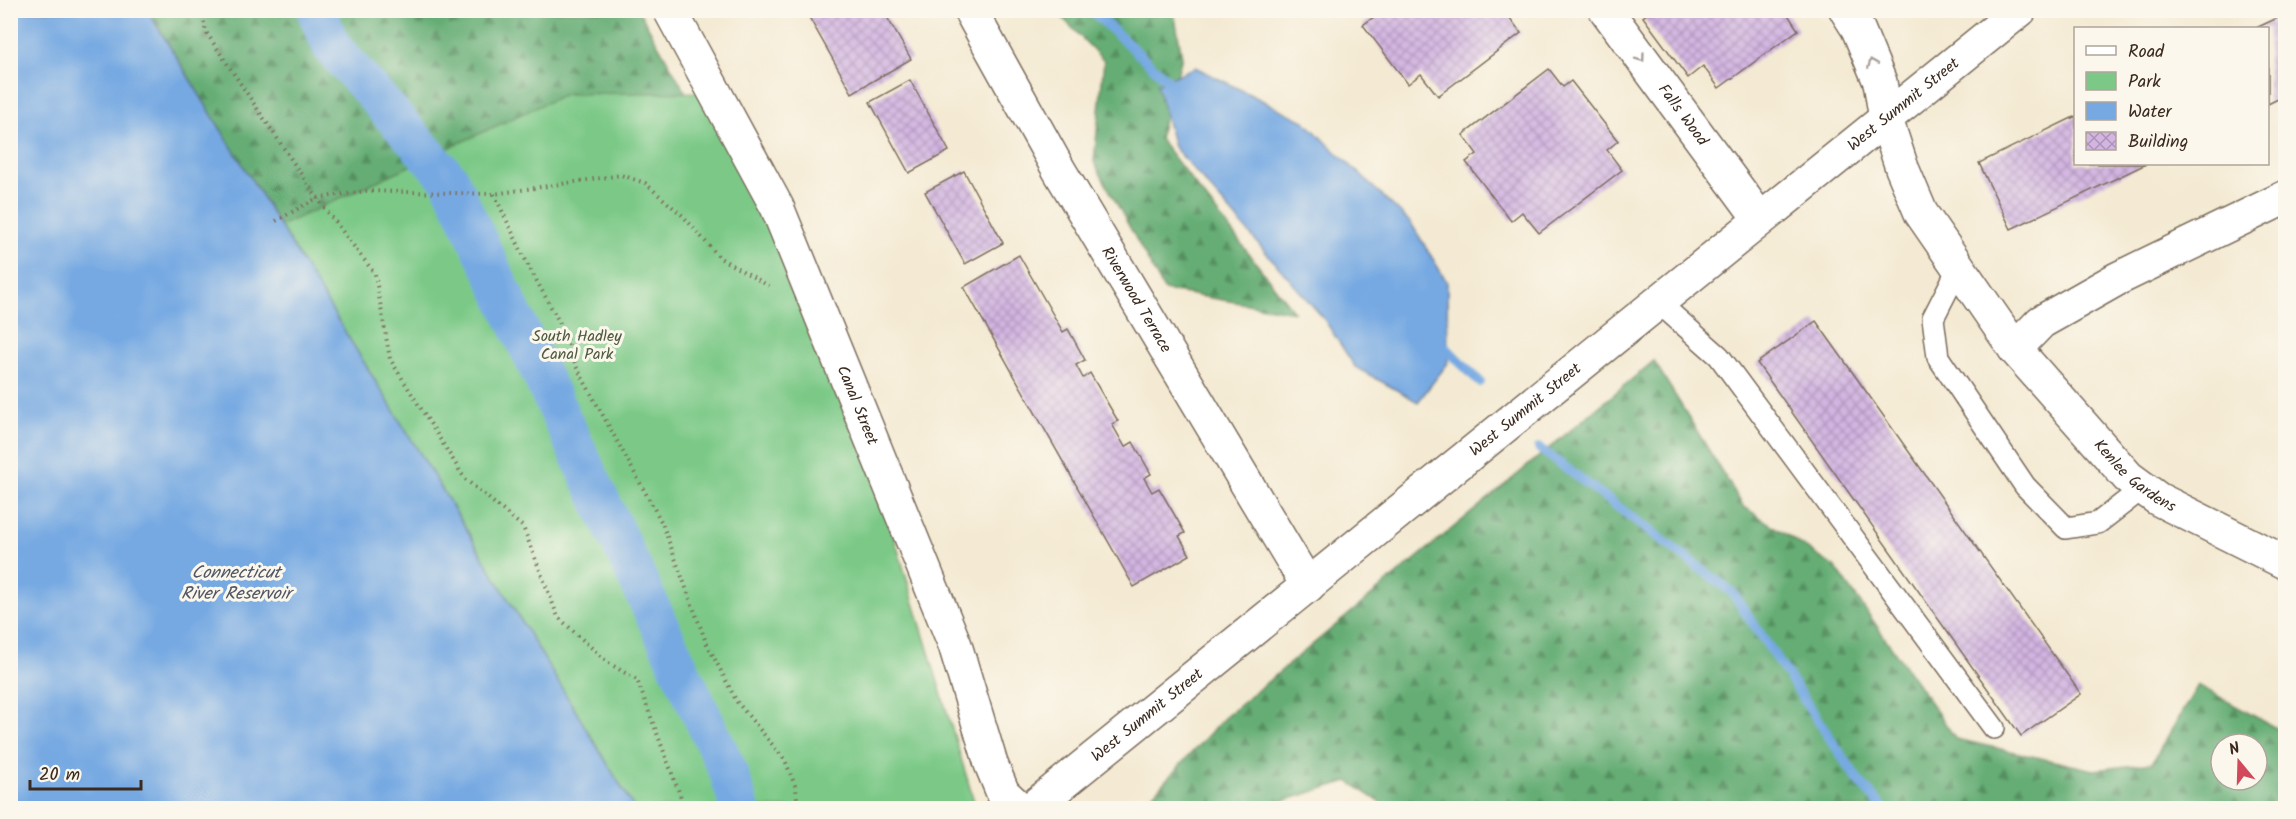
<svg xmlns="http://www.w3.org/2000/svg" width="2296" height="819" font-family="Kalam,sans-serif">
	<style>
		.forest { fill: url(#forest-firs); stroke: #506c49; stroke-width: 1.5; fill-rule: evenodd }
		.green { fill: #7cc987; stroke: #5c7a52; stroke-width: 1.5 }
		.water { fill: #76a9e2; stroke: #586a80; stroke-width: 1.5 }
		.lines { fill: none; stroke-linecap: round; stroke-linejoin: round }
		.stream { stroke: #76a9e2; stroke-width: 10 }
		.canal { stroke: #76a9e2; stroke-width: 39 }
		.building { fill: url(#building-cross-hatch) }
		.service-casing { stroke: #7c6d5d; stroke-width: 24 }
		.minor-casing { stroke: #7c6d5d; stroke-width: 36 }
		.tertiary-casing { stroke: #7c6d5d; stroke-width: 36 }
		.path { stroke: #7c6d5d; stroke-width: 4; stroke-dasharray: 1.5 4.5; stroke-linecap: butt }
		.service { stroke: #fff; stroke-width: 21 }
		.minor { stroke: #fff; stroke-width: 33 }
		.tertiary { stroke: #fff; stroke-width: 33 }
		.oneway { stroke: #a79f9a }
		.labels { text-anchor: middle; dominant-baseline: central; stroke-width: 6; stroke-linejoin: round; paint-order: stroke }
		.street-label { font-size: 16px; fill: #3b2a1e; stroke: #fbf7ec }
		.park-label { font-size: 16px; fill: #4e5a3e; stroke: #fbf7ec }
		.water-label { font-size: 18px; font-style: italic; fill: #505663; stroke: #fbf7ec }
	</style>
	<defs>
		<pattern id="forest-firs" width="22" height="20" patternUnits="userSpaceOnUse" patternTransform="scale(1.5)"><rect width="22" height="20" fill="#65ad74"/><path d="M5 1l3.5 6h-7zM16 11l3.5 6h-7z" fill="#548d5f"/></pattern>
		<pattern id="building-cross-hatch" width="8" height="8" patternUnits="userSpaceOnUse" patternTransform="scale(1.5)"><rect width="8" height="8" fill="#d3b5e2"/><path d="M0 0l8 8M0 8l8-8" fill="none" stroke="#ac93b7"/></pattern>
	</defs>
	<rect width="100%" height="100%" fill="#fbf7ec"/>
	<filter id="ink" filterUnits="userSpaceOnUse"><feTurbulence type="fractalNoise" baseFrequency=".0167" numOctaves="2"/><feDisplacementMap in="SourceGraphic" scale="12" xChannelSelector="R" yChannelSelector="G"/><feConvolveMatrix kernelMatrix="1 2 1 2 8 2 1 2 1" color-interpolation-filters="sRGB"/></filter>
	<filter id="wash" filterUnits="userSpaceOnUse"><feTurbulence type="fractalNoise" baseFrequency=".008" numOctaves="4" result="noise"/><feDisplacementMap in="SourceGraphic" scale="24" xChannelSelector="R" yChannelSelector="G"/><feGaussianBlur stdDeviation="1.35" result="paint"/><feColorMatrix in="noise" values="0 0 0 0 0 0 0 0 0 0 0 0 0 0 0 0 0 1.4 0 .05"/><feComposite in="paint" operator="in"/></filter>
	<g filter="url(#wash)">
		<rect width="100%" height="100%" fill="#f4ead3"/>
		<g class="forest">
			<path d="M148,11H639L757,217L448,499Z"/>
			<path d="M1056,11H1174L1182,57L1159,138L1294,312L1164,290L1094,162L1104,61Z"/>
			<path d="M1654,361L1743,506L1836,568L1956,739L2094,770L2152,763L2198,685L2285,733V808H1389L1348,781L1260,808H1140L1224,718ZM2221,744H2257V780H2221Z"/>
		</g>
		<path class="green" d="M714,92L845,375L976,808H591L239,245L565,94Z"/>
		<g class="water">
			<path d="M10,11H148L448,499L634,808H11Z"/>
			<path d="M1195,67L1304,121L1411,223L1447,282L1448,363L1418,402L1355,367L1324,319L1174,147L1157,84Z"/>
		</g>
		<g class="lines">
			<g class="stream">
				<path d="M1091,10L1177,89"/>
				<path d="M1439,341L1480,382"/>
				<path d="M1539,448L1732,592L1858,780L1883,808"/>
			</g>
			<path class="canal" d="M316,10L332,47L449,179L728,771L740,808"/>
		</g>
		<g id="blocks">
			<g class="building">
				<path d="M805,10H883L911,59L852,93Z"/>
				<path d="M1370,10H1504L1521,33L1438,96L1421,74L1408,84L1363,25L1375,16Z"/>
				<path d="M1652,10H1785L1798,30L1719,88L1703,66L1688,78L1643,17Z"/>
				<path d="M2286,14V95L2268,104V28H2256Z"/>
				<path d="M1549,69L1563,87L1571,81L1618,141L1607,150L1622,170L1539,233L1522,212L1511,221L1466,162L1477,154L1463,135Z"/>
				<path d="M910,80L949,151L909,173L870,102Z"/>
				<path d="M2076,116V164H2146L2011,229L1979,163Z"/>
				<path d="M964,171L1003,243L965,264L925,192Z"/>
				<path d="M1019,255L1063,332L1068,329L1085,360L1076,365L1083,378L1090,373L1118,421L1112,424L1125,447L1133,442L1151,474L1144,478L1152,492L1159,488L1185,533L1179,536L1190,555L1134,587L964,287Z"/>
				<path d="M1816,321L2081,694L2021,736L1757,363Z"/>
			</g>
		</g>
	</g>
	<g filter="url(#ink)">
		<use href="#blocks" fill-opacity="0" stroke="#7c6d5d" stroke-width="1.5"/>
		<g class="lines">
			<defs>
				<g id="service">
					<path d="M1959,267L1933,318L1938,357L2025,486L2066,528L2098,523L2143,488"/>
					<path d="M1659,303L1719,356L1994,728"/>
				</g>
				<g id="minor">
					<path id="s1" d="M670,10L777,207L955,645L991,764L1003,793L1019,808"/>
					<path id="s2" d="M970,10L1059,170L1308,586"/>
					<path id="s3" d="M1606,10L1760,219"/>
					<path d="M1846,10L1858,29L1880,82L1886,119L1902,168L1921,213L2015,349"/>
					<path id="s4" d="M2286,197L2117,279L2041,322L2015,349L2128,477L2158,499L2286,563"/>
				</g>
				<g id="tertiary">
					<path id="s5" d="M1032,808L2020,10"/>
				</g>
			</defs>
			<use href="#service" class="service-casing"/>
			<use href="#minor" class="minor-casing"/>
			<use href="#tertiary" class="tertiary-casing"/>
			<g class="path">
				<path d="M201,10L206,32L317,198L375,274L390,359L465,479L523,527L558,617L607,662L637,680L685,808"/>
				<path d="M494,194L528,265L563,329L577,368L662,523L706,642L737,702L785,760L796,788L798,808"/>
				<path d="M276,221L317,198L366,191L494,194L621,175L645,183L683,216L720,258L769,286"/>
			</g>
			<use href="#service" class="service"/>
			<use href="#minor" class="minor"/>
			<use href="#tertiary" class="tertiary"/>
		</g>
		<defs><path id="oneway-chevron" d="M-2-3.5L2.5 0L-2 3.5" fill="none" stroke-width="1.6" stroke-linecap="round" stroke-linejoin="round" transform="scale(1.5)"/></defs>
		<g class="oneway">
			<use href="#oneway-chevron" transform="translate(1641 58) rotate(54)"/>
			<use href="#oneway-chevron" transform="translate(1872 63) rotate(-112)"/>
		</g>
	</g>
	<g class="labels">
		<g class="street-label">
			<text stroke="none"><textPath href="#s5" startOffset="1120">West Summit Street</textPath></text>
			<text stroke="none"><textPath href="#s3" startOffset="130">Falls Wood</textPath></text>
			<text stroke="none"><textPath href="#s2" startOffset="334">Riverwood Terrace</textPath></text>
			<text stroke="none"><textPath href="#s1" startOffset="438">Canal Street</textPath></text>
			<text stroke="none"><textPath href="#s5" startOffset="634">West Summit Street</textPath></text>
			<text stroke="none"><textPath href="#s4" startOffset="488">Kenlee Gardens</textPath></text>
			<text stroke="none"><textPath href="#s5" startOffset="148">West Summit Street</textPath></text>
		</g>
		<g class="park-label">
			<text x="577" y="336">South Hadley<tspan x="577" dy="18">Canal Park</tspan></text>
		</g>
		<g class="water-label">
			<text x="236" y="573">Connecticut<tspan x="236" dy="21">River Reservoir</tspan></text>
		</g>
	</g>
	<rect width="2296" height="819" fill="none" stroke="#fbf7ec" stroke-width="36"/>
	<rect x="2074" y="27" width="195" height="138" fill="#fbf7ec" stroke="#aea59a" stroke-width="1.5"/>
	<rect x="2086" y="46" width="30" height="9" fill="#ffffff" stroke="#aea59a" stroke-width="1.5"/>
	<text x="2128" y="57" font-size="18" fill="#3b2a1e">Road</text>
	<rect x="2086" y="72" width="30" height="18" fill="#7cc987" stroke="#aea59a" stroke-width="1.5"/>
	<text x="2128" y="87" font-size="18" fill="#3b2a1e">Park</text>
	<rect x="2086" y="102" width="30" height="18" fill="#76a9e2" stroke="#aea59a" stroke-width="1.5"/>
	<text x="2128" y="117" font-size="18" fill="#3b2a1e">Water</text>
	<rect x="2086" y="132" width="30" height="18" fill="url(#building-cross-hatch)" stroke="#aea59a" stroke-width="1.5"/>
	<text x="2128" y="147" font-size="18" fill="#3b2a1e">Building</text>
	<g transform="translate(2239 762) rotate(341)"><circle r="28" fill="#fbf7ec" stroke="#aea59a" stroke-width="1.5"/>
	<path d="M0-4.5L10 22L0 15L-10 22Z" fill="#d1495b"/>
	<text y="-9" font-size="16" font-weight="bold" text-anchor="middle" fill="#3b2a1e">N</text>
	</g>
	<path d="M30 780v9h111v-9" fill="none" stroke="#3b2a1e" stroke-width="3"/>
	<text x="39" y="780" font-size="18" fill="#3b2a1e" stroke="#fbf7ec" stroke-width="4.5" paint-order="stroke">20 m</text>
</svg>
